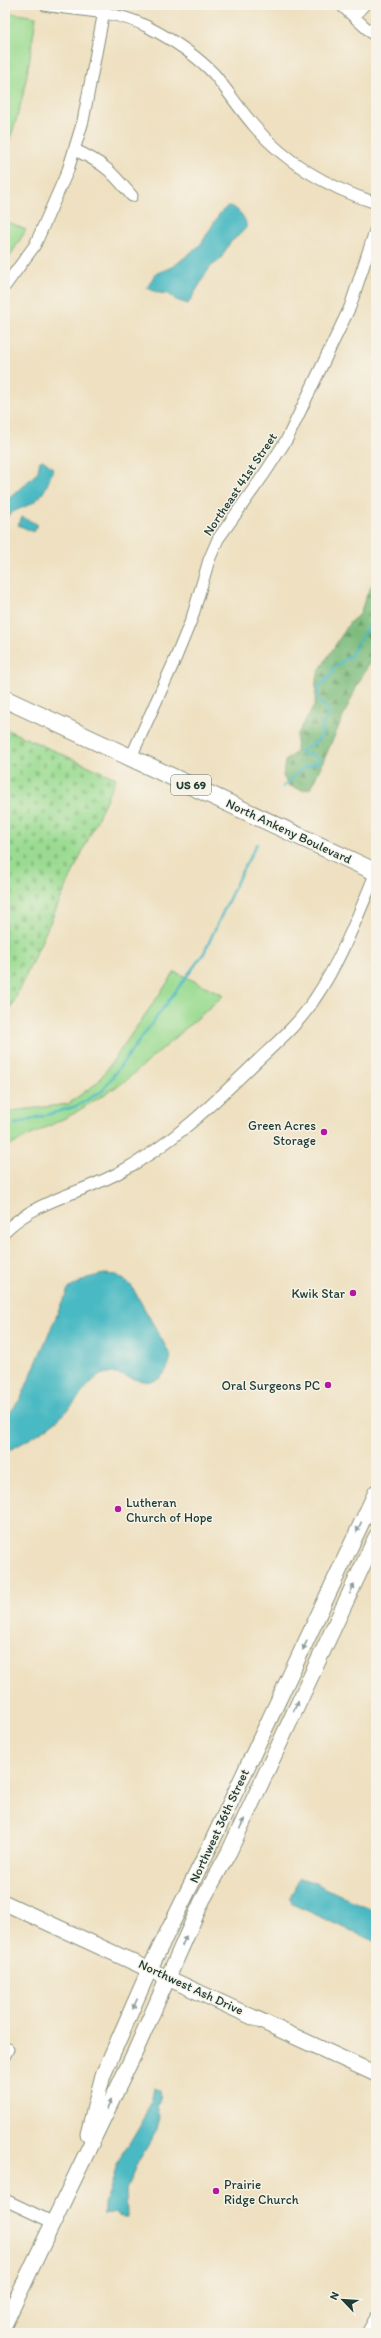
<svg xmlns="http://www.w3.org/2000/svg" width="381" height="2338" font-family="Itim,sans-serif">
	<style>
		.green { fill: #9adb91; stroke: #5c8c62 }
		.forest { fill: url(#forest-firs); stroke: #4d7c58 }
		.cemetery { fill: url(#cemetery-stones); stroke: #5c8c62 }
		.water { fill: #4ab9c3; stroke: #347b7c }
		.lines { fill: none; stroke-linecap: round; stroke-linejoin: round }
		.stream { stroke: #4ab9c3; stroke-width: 2.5 }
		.street-casing { stroke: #868e7a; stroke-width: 13 }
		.secondary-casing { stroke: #868e7a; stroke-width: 17 }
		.primary-casing { stroke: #868e7a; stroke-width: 19 }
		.street { stroke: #fff; stroke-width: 11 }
		.secondary { stroke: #fff; stroke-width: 15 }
		.primary { stroke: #fff; stroke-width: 17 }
		.oneway { fill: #8f9e9a }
		.poi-dot { fill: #b5179e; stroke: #f7f3e8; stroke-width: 1.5 }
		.labels { text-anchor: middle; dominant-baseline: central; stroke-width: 3; stroke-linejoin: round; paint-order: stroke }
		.shield { fill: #f7f3e8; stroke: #60746a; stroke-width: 1 }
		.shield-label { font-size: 12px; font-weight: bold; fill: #1f3d34 }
		.street-label { font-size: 13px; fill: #1f3d34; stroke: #f7f3e8 }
		.poi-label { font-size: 13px; fill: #1f3d34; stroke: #f7f3e8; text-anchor: end }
	</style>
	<defs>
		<pattern id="forest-firs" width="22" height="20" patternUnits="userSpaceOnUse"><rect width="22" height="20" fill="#7bbb7b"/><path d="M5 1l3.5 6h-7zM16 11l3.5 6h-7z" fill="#649966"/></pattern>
		<pattern id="cemetery-stones" width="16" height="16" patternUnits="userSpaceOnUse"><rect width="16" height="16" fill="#9adb91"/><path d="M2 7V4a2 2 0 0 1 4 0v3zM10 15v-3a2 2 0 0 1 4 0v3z" fill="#84bd7e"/></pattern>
	</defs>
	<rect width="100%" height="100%" fill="#f7f3e8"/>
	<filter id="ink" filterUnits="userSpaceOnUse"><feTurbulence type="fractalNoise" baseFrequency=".025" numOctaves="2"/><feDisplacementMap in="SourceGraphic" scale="8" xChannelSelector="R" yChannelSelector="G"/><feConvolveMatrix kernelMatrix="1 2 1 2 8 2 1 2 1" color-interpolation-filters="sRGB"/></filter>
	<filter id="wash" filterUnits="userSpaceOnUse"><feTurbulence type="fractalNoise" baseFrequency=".012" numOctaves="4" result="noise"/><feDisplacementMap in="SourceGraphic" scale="16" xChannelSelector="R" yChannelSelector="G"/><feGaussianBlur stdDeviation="0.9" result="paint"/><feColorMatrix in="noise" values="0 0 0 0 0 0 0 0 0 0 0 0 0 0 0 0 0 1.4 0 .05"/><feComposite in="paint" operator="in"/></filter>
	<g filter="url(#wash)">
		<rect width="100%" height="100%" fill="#eee0c0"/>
		<g class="green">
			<path d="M5,12L36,17C29,62 24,108 5,150Z"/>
			<path d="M5,221L26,230L5,264Z"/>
			<path d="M175,972L224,995L124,1082L73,1114L5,1148V1112L68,1104L98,1082Z"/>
		</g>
		<path class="forest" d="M376,577V650L357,686L311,788L303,790L289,786L283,776L285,761L296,752L297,735L315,704L316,682L319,671L350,622L360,614L365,599Z"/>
		<path class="cemetery" d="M5,729L116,778L5,1021Z"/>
		<g class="water">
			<path d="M228,206C237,206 248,220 246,228L229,244L220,260L210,267L188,304L176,300L169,294L159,293L147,288L155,274L174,266L201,244L220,213Z"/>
			<path d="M43,460L53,468C50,479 45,494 35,501C25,509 17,507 5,518V502L34,476L38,471L40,461Z"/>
			<path d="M22,517L37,524L34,532L18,525Z"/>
			<path d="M104,1274L117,1275L131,1285L171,1356C160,1408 120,1362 99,1376C87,1383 74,1406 62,1416C46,1430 24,1443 5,1452V1419L21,1398L68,1289L87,1278Z"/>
			<path d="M300,1878L311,1881L376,1912V1942L292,1904L290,1897Z"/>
			<path d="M154,2087L160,2090L161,2096L157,2105L160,2117L157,2130L138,2162L126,2190L127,2218H121L114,2212L104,2215V2203L109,2194L117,2164L140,2125L151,2102Z"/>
		</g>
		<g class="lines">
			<g class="stream">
				<path d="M283,787L302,769L320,761L315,755H304L300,751L316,742L322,735V725L329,715L328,709L319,702L318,688L332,674L333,668L351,655L376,613"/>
				<path d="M15,1124L77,1106L102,1091L204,953L241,873L257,844"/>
				<path d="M5,1126L8,1125"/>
			</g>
		</g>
	</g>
	<g filter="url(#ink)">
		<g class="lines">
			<defs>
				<g id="street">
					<path d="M45,5C79,11 116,10 148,27C171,39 196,55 214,74C228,91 240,110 255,127C287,164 330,188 376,203"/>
					<path d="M341,5L376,37"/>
					<path d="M354,16L364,5"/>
					<path d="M75,150C105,164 111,171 132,196"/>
					<path d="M5,286L35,245L68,170L83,121L105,6"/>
					<path d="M131,757L174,662L192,618L209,560L218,539L265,473L287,439L350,307L376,228"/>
					<path d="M5,1231C38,1199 81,1194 120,1172C171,1145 213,1104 254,1064C275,1044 298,1025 314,1000C340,962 358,916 376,872"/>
					<path d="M5,2055L8,2049"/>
					<path d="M5,2200L52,2222"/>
					<path d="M367,2333L376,2317"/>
				</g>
				<g id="secondary">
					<path d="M5,1903L376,2074"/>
					<path d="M88,2134L103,2075L150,1968L211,1844L376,1492"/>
					<path d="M5,2323L135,2052L202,1901L229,1852L376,1537"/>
				</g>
				<path id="primary" d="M5,699L376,872"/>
			</defs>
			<use href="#street" class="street-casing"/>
			<use href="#secondary" class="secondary-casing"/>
			<use href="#primary" class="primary-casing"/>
			<use href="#street" class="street"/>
			<use href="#secondary" class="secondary"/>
			<use href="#primary" class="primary"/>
		</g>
		<defs><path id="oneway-solid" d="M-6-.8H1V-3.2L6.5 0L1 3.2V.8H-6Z"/></defs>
		<g class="oneway">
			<use href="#oneway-solid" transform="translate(359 1527) rotate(115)"/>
			<use href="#oneway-solid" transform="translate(352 1589) rotate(-65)"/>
			<use href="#oneway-solid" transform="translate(305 1645) rotate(115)"/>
			<use href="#oneway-solid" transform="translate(296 1706) rotate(-64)"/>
			<use href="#oneway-solid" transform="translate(242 1824) rotate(-65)"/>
			<use href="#oneway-solid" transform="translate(184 1941) rotate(-66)"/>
			<use href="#oneway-solid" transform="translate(135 2004) rotate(114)"/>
			<use href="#oneway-solid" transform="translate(109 2105) rotate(-64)"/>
		</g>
	</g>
	<g class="poi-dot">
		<circle cx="324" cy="1132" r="4"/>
		<circle cx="353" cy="1293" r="4"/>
		<circle cx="328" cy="1385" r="4"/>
		<circle cx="118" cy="1509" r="4"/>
		<circle cx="216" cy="2191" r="4"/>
	</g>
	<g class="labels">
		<rect class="shield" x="171" y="775" width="40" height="20" rx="3"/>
		<g class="shield-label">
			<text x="191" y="785">US 69</text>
		</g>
		<g class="street-label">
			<text transform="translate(240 484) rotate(-56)">Northeast 41st Street</text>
			<text transform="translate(289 831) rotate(25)">North Ankeny Boulevard</text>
			<text transform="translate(219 1826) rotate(-65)">Northwest 36th Street</text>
			<text transform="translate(191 1987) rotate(25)">Northwest Ash Drive</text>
		</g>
		<g class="poi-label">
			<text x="316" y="1125">Green Acres<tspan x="316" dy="15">Storage</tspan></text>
			<text x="345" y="1293">Kwik Star</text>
			<text x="320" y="1385">Oral Surgeons PC</text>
			<text x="126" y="1502" text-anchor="start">Lutheran<tspan x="126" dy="15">Church of Hope</tspan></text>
			<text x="224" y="2184" text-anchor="start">Prairie<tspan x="224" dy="15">Ridge Church</tspan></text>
		</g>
	</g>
	<rect width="381" height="2338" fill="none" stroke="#f7f3e8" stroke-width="20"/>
	<g transform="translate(343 2300) rotate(295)" stroke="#f7f3e8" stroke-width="3" paint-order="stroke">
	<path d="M0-3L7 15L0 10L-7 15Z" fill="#1f3d34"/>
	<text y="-6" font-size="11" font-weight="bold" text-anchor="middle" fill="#1f3d34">N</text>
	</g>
</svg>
